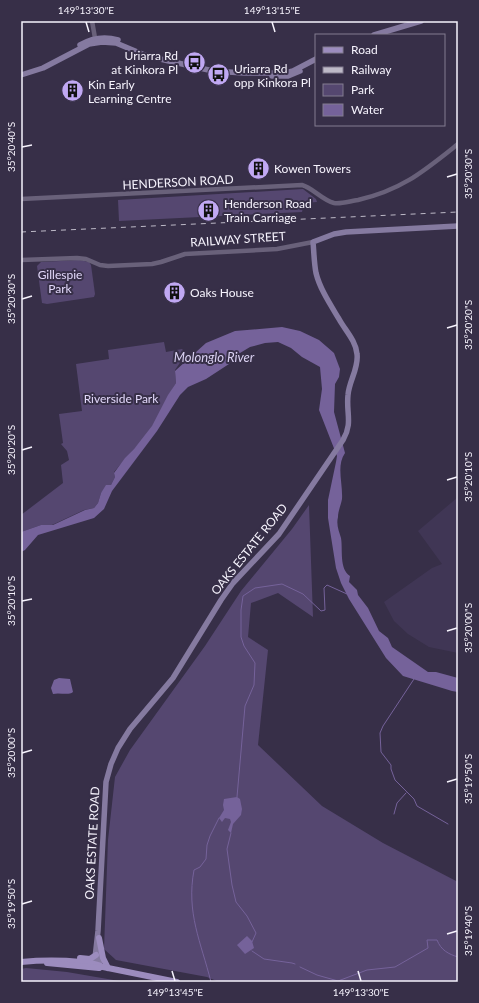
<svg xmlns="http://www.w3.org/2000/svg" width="479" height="1003" font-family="Lato,sans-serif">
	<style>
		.built { fill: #403655 }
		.green { fill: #554770 }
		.water { fill: #75629a }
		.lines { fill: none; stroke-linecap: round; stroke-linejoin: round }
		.stream { stroke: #75629a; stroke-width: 1 }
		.tertiary { stroke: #69617a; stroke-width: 4.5 }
		.secondary { stroke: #857aa0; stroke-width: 5.5 }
		.primary { stroke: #9c8cbe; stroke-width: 6 }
		.rail { stroke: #bdb9c7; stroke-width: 1; stroke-dasharray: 5 5; stroke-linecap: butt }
		.ticks { fill: none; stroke: #f6f3fd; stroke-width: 1.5 }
		.labels { text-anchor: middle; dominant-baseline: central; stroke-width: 4; stroke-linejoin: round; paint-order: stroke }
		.poi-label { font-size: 12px; fill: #f6f3fd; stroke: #372f48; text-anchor: start }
		.street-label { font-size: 12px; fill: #f6f3fd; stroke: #372f48 }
		.park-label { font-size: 12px; fill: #e1d7f9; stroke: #372f48 }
		.water-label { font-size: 13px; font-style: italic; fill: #dad1f2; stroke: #372f48 }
		.neatline { fill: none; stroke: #f6f3fd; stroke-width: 1.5 }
		.ticks-label { font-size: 10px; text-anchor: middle; fill: #f6f3fd }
	</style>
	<rect width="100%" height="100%" fill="#372f48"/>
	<path class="built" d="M458,497V653L429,647L408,634L394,621L384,602L432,568L442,564L418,531Z"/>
	<g class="green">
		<path d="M303,189L316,199L317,202L304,203L302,212L119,221L118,200Z"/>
		<path d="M79,260L89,262L91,265L95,294L94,297L47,304L42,303L37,266L41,262Z"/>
		<path d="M164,342L166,352L182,349L186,354L175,370L176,383C167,397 161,413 152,427C141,443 126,457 114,472L115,477L111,485L101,493L98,503L94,508L84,510L52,525H41L21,532V515L63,483L61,465L69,460L67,451L61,444L63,443L59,414L82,411L76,364L109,359L108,350Z"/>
		<path d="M309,505L313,617L278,593L251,603L248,637L268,650L258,745L322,806L383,843L458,882V982H219L207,977L116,960L104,949L108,840L115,777L130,750L205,646L241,591L292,529Z"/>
		<path d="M26,968L67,972L125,982H21V969Z"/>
	</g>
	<g class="water">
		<path d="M282,327L300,331L319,340L334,353L340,369L339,377L335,384L334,412L345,453C336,466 343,483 342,499C341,505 338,511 338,517C336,525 339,531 341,538C343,549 339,569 350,576L349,582L357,590L358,595L368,608L379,631L388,638L392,647L428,672H436L458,678V692L452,691L403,676L386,658L349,599L341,583L336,568L328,518V500L336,462L337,456L319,410L322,389L320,367L302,357L291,348L278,342L265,343L250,347L240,353L229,364L206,379L188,387L180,395L157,431L112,491L104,509L94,518L38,535L25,550L21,552V532L41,525H53L85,510L94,508L98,503L101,493L106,485H111L115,477L114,473L125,458L134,449L152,426L168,395L176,383L175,371L206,343L235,331Z"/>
		<path d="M59,678L70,679L73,692C68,696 60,692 53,694L51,688L54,680Z"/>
		<path d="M237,797L240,799L242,809L241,815L233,824L231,833L228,830L231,822L230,819L225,818L222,822L219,818L224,810L223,805L224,799Z"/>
		<path d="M247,936L252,941L254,948L245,954L237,945Z"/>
	</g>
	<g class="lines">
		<g class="stream">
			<path d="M414,679L383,726L380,733L381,752L391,765V769L395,780L414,799L417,806L448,824"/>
			<path d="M237,797L245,706L254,685L255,663L244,646L241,637V610L243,596L255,588L282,584L303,594L321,611L325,610L324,588L327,585L347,594"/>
			<path d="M394,814L397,803L406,793"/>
			<path d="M231,833L227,849L232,885L236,902L247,916L256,933L252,942"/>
			<path d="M252,951L264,959L292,963L295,964"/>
			<path d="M300,967L317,975L338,981L367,970L395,967L428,948L427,940H437C441,950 448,954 458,957"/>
			<path d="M211,982C201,942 186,913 194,870L200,867L206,859L207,845L210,836L219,818"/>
		</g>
		<g class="tertiary">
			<path d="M92,21L95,38"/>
			<path d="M21,199L302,185C313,188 322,200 334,203C342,204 350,201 358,200C402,190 424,171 458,144"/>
			<path d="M21,260L77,258L86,259L100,265L108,266L152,264L161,262L185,254L277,249L313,242"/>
		</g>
		<g class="secondary">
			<path d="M374,35L421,21"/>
			<path d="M80,45C92,38 104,36 118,40"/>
			<path d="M21,75L43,68L89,44L102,42L116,43L147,56L213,71L244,73H285L293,71L316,59"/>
			<path d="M272,76H288L300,71"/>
			<path d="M94,967L98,931L106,782L111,764L118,748L130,729L173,678L221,600L233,583L279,534L343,440C353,423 346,413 348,395C349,381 359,368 357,354C356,341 345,330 339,319C330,304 320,289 316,273C314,263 314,252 313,242L334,234L346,232L458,226"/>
			<path d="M99,968L100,950"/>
		</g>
		<g class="primary">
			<path d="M99,938L103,958L108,968"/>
			<path d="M80,958L90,959L96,955"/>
			<path d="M21,962C42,960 61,960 81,962C89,963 96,963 103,967L177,982"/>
			<path d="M47,963L99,968L101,967"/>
		</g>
		<path class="rail" d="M21,232L458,212"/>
	</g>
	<path class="ticks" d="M86,22L89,32M272,22L275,32M22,147L32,145M447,177L457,174M22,299L32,296M447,328L457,325M22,450L32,447M447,480L457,477M22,601L32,599M447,631L457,628M22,753L32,750M447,782L457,779M22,904L32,901M447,934L457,931M172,971L175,981M358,971L361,981"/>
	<defs>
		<symbol id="bus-disc" viewBox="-11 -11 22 22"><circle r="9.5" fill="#c0a8f3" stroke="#372f48"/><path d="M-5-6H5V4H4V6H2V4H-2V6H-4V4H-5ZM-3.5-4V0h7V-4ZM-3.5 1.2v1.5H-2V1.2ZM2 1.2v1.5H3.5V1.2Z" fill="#111"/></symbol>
		<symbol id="building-disc" viewBox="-11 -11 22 22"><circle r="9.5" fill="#c0a8f3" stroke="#372f48"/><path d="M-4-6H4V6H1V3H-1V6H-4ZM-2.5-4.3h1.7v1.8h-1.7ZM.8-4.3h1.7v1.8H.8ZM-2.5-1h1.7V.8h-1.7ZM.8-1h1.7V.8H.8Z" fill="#111"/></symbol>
	</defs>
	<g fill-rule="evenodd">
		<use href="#bus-disc" x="182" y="50" width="25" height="25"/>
		<use href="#bus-disc" x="206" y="62" width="25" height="25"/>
		<use href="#building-disc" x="60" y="78" width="25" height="25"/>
		<use href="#building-disc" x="246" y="156" width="25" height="25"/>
		<use href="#building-disc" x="196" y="198" width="25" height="25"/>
		<use href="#building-disc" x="162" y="280" width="25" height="25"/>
	</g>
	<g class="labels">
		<g class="poi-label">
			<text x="178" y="55" text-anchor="end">Uriarra Rd<tspan x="178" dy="14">at Kinkora Pl</tspan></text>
			<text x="234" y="68">Uriarra Rd<tspan x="234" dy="14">opp Kinkora Pl</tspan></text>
			<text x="88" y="84">Kin Early<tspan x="88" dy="14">Learning Centre</tspan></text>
			<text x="274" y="168">Kowen Towers</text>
			<text x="224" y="203">Henderson Road<tspan x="224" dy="14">Train Carriage</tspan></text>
			<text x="190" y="292">Oaks House</text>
		</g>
		<g class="street-label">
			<text transform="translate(178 182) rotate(-3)">HENDERSON ROAD</text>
			<text transform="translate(238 239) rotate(-4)">RAILWAY STREET</text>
			<text transform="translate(249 549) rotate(-51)">OAKS ESTATE ROAD</text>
			<text transform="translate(92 843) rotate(-87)">OAKS ESTATE ROAD</text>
		</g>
		<g class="park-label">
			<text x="60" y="274">Gillespie<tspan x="60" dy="14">Park</tspan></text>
			<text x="121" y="398">Riverside Park</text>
		</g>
		<g class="water-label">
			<text x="214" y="357">Molonglo River</text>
		</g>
	</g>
	<rect width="479" height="1003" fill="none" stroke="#372f48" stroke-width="44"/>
	<rect x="315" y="34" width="130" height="92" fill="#372f48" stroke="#837d90"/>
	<rect x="323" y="47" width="20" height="6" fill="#9c8cbe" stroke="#837d90"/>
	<text x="351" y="54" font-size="12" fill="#f6f3fd">Road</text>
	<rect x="323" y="67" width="20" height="6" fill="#bdb9c7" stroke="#837d90"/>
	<text x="351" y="74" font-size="12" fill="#f6f3fd">Railway</text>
	<rect x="323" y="84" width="20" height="12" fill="#554770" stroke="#837d90"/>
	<text x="351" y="94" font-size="12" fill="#f6f3fd">Park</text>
	<rect x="323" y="104" width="20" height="12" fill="#75629a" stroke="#837d90"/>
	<text x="351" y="114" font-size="12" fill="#f6f3fd">Water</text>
	<rect x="22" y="22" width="435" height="959" class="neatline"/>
	<g class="ticks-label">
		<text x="86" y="14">149°13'30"E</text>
		<text x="272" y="14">149°13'15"E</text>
		<text transform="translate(11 147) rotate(-90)" y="4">35°20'40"S</text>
		<text transform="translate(468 174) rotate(-90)" y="4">35°20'30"S</text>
		<text transform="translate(11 299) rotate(-90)" y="4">35°20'30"S</text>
		<text transform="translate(468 325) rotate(-90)" y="4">35°20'20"S</text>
		<text transform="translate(11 450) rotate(-90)" y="4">35°20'20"S</text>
		<text transform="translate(468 477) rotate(-90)" y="4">35°20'10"S</text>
		<text transform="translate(11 601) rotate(-90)" y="4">35°20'10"S</text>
		<text transform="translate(468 628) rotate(-90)" y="4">35°20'00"S</text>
		<text transform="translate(11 753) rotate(-90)" y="4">35°20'00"S</text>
		<text transform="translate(468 779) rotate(-90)" y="4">35°19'50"S</text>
		<text transform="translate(11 904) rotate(-90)" y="4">35°19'50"S</text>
		<text transform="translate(468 931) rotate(-90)" y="4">35°19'40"S</text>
		<text x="175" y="996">149°13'45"E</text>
		<text x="361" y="996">149°13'30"E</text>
	</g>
</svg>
